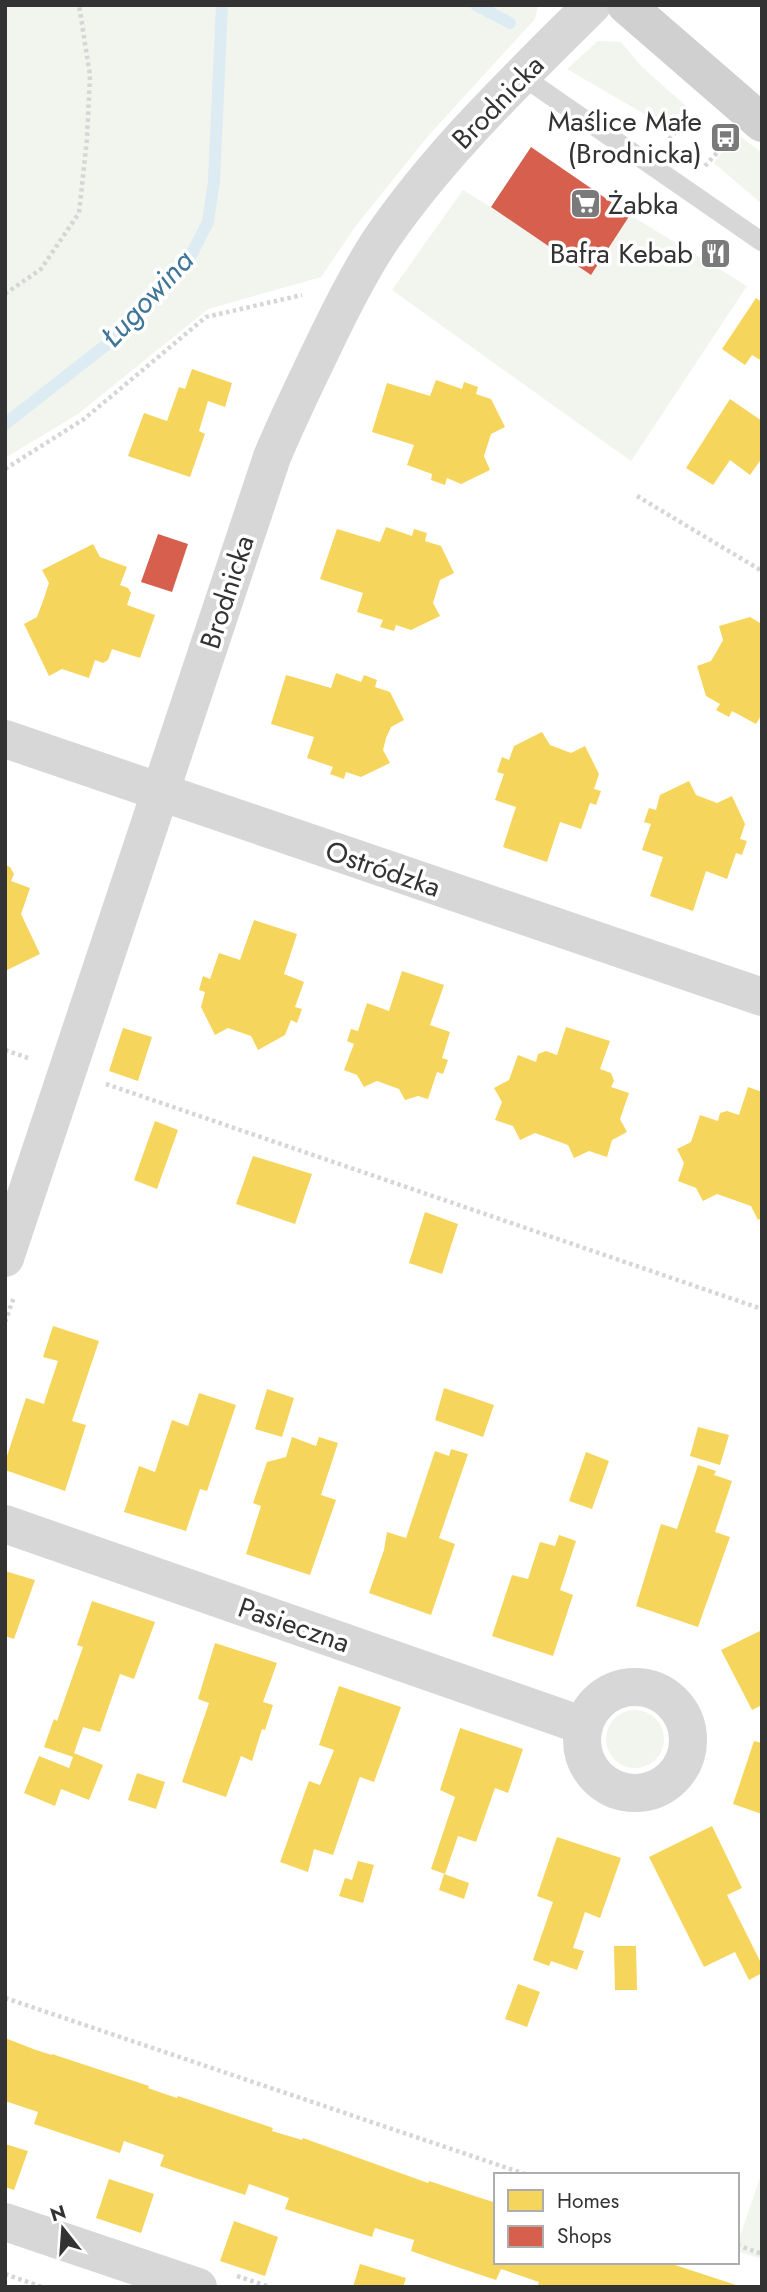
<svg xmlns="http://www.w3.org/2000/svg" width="767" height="2292" font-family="Jost,sans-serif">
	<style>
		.green { fill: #f1f5ed }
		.homes { fill: #f6d55c }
		.shops { fill: #d6604d }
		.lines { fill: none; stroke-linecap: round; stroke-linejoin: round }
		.stream { stroke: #ddebf3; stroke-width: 12 }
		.path { stroke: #d6d6d6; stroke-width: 4.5; stroke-dasharray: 3.5 3.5; stroke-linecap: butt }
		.lane { stroke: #d7d7d7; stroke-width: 19 }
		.street { stroke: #d7d7d7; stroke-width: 38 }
		.secondary { stroke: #d0d0d0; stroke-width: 38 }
		.labels { text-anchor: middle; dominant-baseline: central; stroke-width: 7; stroke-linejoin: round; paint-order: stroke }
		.street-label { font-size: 28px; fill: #333; stroke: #fff }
		.poi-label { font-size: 28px; fill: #333; stroke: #fff; text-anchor: end }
		.water-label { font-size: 30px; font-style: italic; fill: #3f7597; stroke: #fff }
	</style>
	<rect width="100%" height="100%" fill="#fff"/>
	<g class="green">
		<path d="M5,5H538L535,19L428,136L355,227L321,277L208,309L78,414L5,458Z"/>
		<path d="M598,41L621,42L642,67L687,107L665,126L567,69Z"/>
		<path d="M736,133L762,153V204L714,163Z"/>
		<path d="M463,190L491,207L590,274L630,215L747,286L631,461L392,290Z"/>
		<circle cx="635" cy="1739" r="29"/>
		<path d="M762,2172V2259L737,2251V2245Z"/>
	</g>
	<g class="homes">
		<path d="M756,298L762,302V361L752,355L745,365L722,349Z"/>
		<path d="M192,369L232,383L225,407L208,401L199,431L205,434L190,477L128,456L144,413L167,421L179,387L185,389Z"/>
		<path d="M436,380L462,389L464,382L478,387L476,394L491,399L505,427L491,434L484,456L490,470L461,484L447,478L445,485L431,480L432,474L407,465L414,445L372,432L387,383L430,396Z"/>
		<path d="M730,399L762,421V458L750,475L730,460L713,485L686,468Z"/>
		<path d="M386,527L412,536L414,529L427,533L425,541L441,546L454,573L440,580L433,603L440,616L411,630L396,625L394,631L380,627L383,620L357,612L363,593L320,579L337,529L380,542Z"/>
		<path d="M93,544L100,557L127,567L120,585L128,588L131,593L127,605L155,615L140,658L112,649L108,660L103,663L95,660L89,678L62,669L49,676L24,624L37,617L43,601L49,583L42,570Z"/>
		<path d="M750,617L762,624V714L756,724L732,711L729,717L716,710L720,704L706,696L697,666L711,661L717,651L723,640L719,626Z"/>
		<path d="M336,673L361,682L364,675L377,680L375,687L390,692L404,720L391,727L386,738L383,750L390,763L361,777L346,772L344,779L330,774L333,767L307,758L314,737L271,724L286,675L331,688Z"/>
		<path d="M542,732L550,745L571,753L585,746L599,774L594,789L601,791L596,805L590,803L581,829L560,822L547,862L503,847L516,807L495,800L504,774L497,772L502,757L509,760L514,746Z"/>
		<path d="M689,781L696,795L717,803L732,796L745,824L740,839L747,841L742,855L736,853L727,879L706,871L693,911L650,896L663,857L642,850L651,824L644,822L649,808L656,810L660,795Z"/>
		<path d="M5,865L10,867L14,874L11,881L30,888L21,914L40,954L5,971Z"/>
		<path d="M254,920L297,934L284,974L304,982L295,1007L302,1009L297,1023L291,1020L285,1035L258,1050L251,1036L228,1028L215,1035L201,1007L205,992L199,990L203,976L210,979L219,953L240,960Z"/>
		<path d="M402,971L444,985L430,1025L450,1032L442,1058L448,1060L443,1074L437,1072L428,1099L418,1096L405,1100L399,1089L377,1081L364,1087L357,1075L344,1070L354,1044L347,1041L351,1029L358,1031L367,1003L389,1011Z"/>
		<path d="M566,1027L610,1041L600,1069L611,1073L614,1081L611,1087L629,1093L620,1119L627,1132L612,1140L607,1157L589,1151L574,1158L568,1145L535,1133L520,1140L513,1126L495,1120L502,1102L494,1088L509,1080L518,1055L536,1062L538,1054L546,1051L557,1055Z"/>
		<path d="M123,1028L152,1037L138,1081L109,1071Z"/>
		<path d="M748,1087L762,1092V1218L758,1220L751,1206L717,1194L703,1201L696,1188L678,1181L684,1163L677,1149L691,1142L700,1115L718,1121L720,1113L727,1111L739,1115Z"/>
		<path d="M155,1121L178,1130L157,1189L134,1180Z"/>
		<path d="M253,1156L312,1174L295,1224L236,1204Z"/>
		<path d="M425,1212L458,1224L442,1274L409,1263Z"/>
		<path d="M53,1326L99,1341L72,1421L86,1425L65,1491L5,1470V1462L26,1398L44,1404L45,1400L58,1361L43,1357Z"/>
		<path d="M444,1388L494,1405L483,1437L435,1420Z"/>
		<path d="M267,1389L294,1398L282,1437L255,1429Z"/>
		<path d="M199,1393L236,1405L207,1491L200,1489L186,1531L124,1512L139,1466L155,1472L172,1420L188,1426Z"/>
		<path d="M698,1427L729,1435L720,1465L690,1456Z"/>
		<path d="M292,1437L316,1446L319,1437L338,1443L321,1495L336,1500L310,1575L246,1554L261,1506L253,1503L267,1462L286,1457Z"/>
		<path d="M451,1449L468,1454L439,1538L455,1544L431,1615L369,1593L384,1550L387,1532L406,1538L435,1451L449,1456Z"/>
		<path d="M586,1452L609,1461L592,1509L569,1501Z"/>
		<path d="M698,1465L716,1471L714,1475L732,1481L715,1532L730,1537L698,1627L636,1606L661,1524L677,1529Z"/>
		<path d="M559,1535L576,1541L560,1590L573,1595L553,1656L492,1636L512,1575L528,1579L540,1542L555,1546Z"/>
		<path d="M5,1571L35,1580L14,1639L5,1636Z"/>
		<path d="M92,1601L155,1622L134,1679L120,1674L100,1732L83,1727L74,1753L103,1765L89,1800L61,1789L55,1806L24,1793L39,1756L69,1768L73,1757L44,1747L54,1719L57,1721L83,1647L77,1645Z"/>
		<path d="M762,1630V1705L752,1710L721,1650Z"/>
		<path d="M215,1643L277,1663L263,1702L273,1705L265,1730L262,1729L252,1761L241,1756L226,1797L182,1782L209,1703L198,1699Z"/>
		<path d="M339,1686L401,1707L374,1782L360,1777L359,1779L333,1855L314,1849L308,1872L280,1862L309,1781L320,1785L334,1750L319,1745Z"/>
		<path d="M460,1728L523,1749L508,1793L495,1788L476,1842L458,1836L445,1874L431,1869L455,1797L440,1790Z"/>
		<path d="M754,1741L762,1743V1814L733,1804Z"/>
		<path d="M137,1773L165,1782L156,1809L128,1800Z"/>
		<path d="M712,1826L742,1888L727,1895L762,1965V1973L749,1980L735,1952L704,1967L649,1857Z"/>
		<path d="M557,1837L621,1858L600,1918L585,1912L573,1948L584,1951L577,1970L551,1961L549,1966L533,1960L553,1902L537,1896Z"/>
		<path d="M358,1861L374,1865L363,1903L339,1896L345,1878L352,1880Z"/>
		<path d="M444,1874L469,1883L464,1899L439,1890Z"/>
		<path d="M614,1946H636L637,1990H615Z"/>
		<path d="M518,1984L540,1992L527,2027L505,2019Z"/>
		<path d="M5,2038L36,2050L52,2055V2054L149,2086L148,2088L162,2093L177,2098L178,2096L273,2128L272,2131L302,2140L303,2138L428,2183L429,2181L496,2203V2262H666L742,2287H537L539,2282L501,2269L496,2280L454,2266L411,2251L414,2240L375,2228L372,2237L285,2209L289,2198L249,2184L245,2195L160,2166L164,2155L124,2141L120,2153L34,2124L38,2112L5,2101Z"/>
		<path d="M5,2144L28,2151L14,2190L5,2187Z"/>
		<path d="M109,2179L154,2194L141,2233L96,2218Z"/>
		<path d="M234,2221L278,2237L265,2276L220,2261Z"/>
		<path d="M360,2264L406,2278L403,2287H353Z"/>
	</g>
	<g class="shops">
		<path d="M531,147L630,215L591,275L491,207Z"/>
		<path d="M158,534L188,544L172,592L141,582Z"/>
	</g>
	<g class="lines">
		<g class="stream">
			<path d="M476,5L510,23"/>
			<path d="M5,424L106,345L188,261L208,222L214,181L222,5"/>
		</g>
		<g class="path">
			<path d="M669,139L693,115"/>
			<path d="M705,166L725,144"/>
			<path d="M5,294L41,269L79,213L87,139L90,75L79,5"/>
			<path d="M5,469L84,419L206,317L302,295"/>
			<path d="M637,496L762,571"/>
			<path d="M5,1050L28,1058"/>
			<path d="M106,1084L762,1309"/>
			<path d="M5,1322L14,1297"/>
			<path d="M5,1998L528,2175"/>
			<path d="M737,2245L762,2254"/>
			<path d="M5,2274L42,2287"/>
			<path d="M237,2276L270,2287"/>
		</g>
		<path class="lane" d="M524,74L535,85L762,242"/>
		<g class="street">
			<path d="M5,739L762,997"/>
			<path d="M5,1258L272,457C289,416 309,376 328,336C344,303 361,269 382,238C441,152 518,79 592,5"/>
			<path d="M5,1524L584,1726"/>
			<circle cx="635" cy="1740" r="53"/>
			<path d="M5,2222L198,2287"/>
		</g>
		<path class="secondary" d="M626,5L762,123"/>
	</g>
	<defs>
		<symbol id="bus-square" viewBox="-11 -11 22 22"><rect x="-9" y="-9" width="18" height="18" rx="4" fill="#7a7a7a" stroke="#fff"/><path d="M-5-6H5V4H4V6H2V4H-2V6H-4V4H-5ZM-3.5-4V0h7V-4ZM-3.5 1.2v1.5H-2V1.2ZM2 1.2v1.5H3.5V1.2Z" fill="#fff"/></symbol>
		<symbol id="supermarket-square" viewBox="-11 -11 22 22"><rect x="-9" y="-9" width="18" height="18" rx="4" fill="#7a7a7a" stroke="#fff"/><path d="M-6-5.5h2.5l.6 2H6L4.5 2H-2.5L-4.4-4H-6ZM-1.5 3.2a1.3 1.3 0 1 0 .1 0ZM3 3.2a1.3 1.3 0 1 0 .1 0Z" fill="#fff"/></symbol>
		<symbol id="restaurant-square" viewBox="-11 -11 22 22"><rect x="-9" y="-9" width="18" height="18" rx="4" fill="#7a7a7a" stroke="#fff"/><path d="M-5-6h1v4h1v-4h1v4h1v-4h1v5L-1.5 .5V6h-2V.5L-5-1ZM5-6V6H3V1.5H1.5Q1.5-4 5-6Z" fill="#fff"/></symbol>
	</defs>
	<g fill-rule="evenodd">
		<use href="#bus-square" x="708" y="120" width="35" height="35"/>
		<use href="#supermarket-square" x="568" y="186" width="35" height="35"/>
		<use href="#restaurant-square" x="698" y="236" width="35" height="35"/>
	</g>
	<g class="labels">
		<g class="street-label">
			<text transform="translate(498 102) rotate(-46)">Brodnicka</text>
			<text transform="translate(227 592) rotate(-72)">Brodnicka</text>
			<text transform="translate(383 869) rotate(19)">Ostródzka</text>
			<text transform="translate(294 1625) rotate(19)">Pasieczna</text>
		</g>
		<g class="poi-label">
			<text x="702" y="121">Maślice Małe<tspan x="702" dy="32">(Brodnicka)</tspan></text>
			<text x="608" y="204" text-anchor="start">Żabka</text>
			<text x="693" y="253">Bafra Kebab</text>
		</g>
		<g class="water-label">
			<text transform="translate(147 298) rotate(-47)">Ługowina</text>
		</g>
	</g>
	<rect width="767" height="2292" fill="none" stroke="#333333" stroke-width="14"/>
	<rect x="494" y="2173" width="245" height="91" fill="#ffffff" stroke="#adadad" stroke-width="2"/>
	<rect x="508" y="2190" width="35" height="21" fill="#f6d55c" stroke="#adadad" stroke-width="2"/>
	<text x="557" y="2208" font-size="21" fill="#333333">Homes</text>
	<rect x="508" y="2226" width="35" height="21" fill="#d6604d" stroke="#adadad" stroke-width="2"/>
	<text x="557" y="2243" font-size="21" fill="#333333">Shops</text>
	<g transform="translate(63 2229) rotate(343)" stroke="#ffffff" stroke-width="5" paint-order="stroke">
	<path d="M0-5L12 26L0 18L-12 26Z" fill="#333333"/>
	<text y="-10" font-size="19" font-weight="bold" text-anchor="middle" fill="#333333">N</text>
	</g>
</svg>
